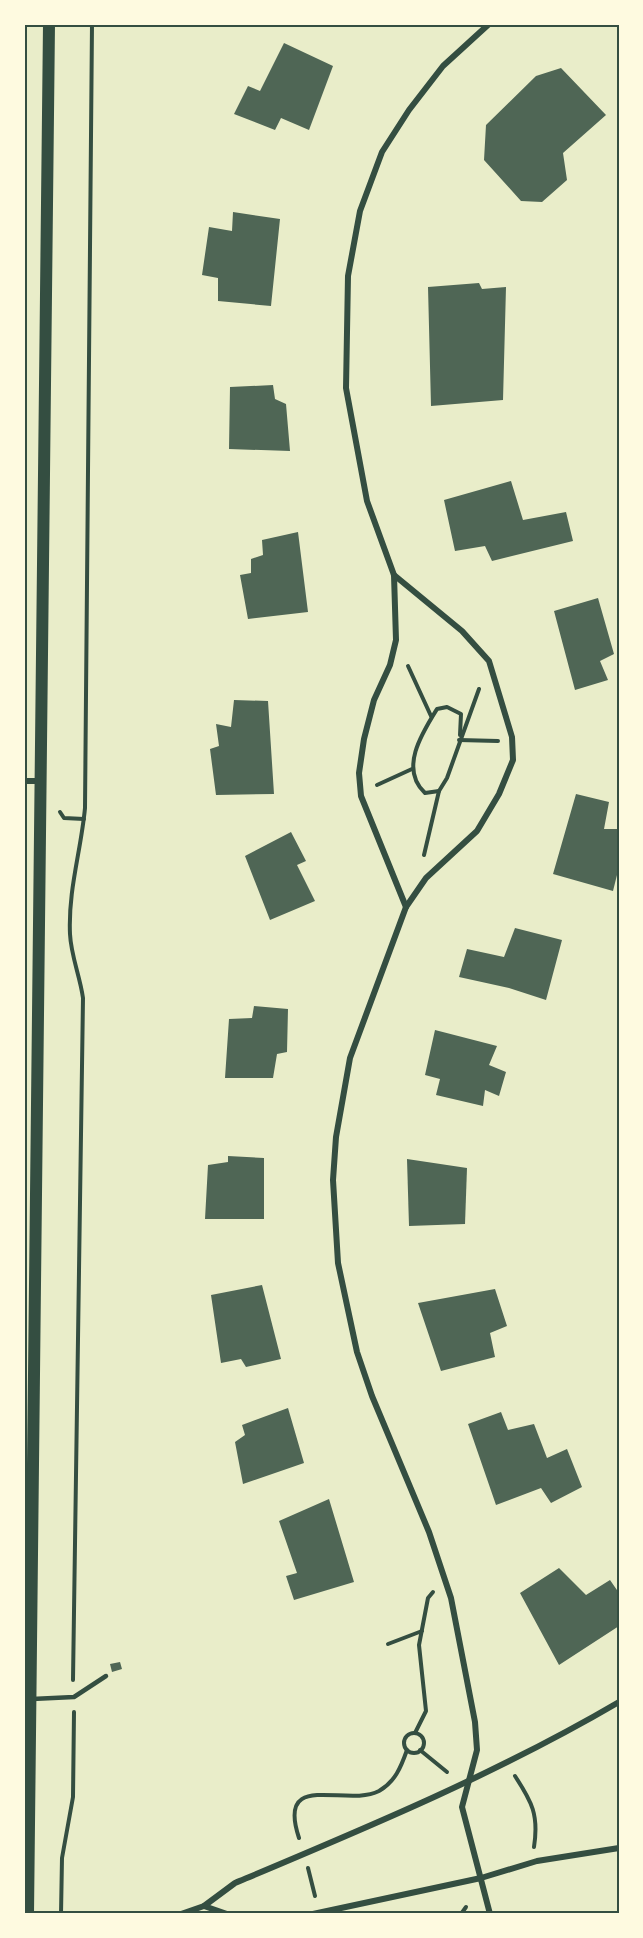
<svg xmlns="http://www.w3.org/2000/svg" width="643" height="1938" font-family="'Varela Round',sans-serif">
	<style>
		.building { fill: #4f6655 }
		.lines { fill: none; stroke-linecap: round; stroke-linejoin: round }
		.path { stroke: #344e41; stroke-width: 4 }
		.service { stroke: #344e41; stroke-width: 4.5 }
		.minor { stroke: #344e41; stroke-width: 6 }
		.secondary { stroke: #344e41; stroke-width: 12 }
		.neatline { fill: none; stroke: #344e41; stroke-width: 2 }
	</style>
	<rect width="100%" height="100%" fill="#e9edc9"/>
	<g class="building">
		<path d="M284,43L333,66L309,130L281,118L275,130L234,114L248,86L260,91Z"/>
		<path d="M561,68L606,115L563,153L567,180L542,202L521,201L484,160L486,125L536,76Z"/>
		<path d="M233,212L280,219L271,306L218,301V278L202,275L209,227L232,231Z"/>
		<path d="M479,283L482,289L506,287L503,400L431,406L428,287Z"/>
		<path d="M273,385L275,399L286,404L290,451L229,449L230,387Z"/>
		<path d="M511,481L523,520L566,512L573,541L492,561L485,546L455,551L444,500Z"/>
		<path d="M298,532L308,612L248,619L240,575L251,573V559L263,555L262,540Z"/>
		<path d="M598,598L614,654L600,661L608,680L575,690L554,611Z"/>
		<path d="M234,700L268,701L274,794L216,795L210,749L219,746L216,724L231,727Z"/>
		<path d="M576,794L609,802L604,829H619V867L613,891L553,874Z"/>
		<path d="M291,832L306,861L297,865L315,901L270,920L245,856Z"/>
		<path d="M515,928L562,940L546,1000L509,988L459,977L467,949L504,957Z"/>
		<path d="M254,1006L288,1009L287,1052L277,1054L273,1078H225L229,1019L252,1018Z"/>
		<path d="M435,1030L497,1046L489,1065L506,1072L499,1096L485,1090L483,1106L436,1095L440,1079L425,1075Z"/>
		<path d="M228,1156L264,1158V1219H205L208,1165L228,1162Z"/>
		<path d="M407,1159L467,1168L465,1224L409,1226Z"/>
		<path d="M262,1285L281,1359L246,1367L241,1359L221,1363L211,1295Z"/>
		<path d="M495,1289L507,1326L490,1333L495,1357L441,1371L418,1303Z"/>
		<path d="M288,1408L304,1463L243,1484L235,1442L245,1435L242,1425Z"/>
		<path d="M501,1412L508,1430L534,1424L547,1458L567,1449L582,1487L551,1503L541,1488L496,1505L468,1424Z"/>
		<path d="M329,1499L354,1582L294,1600L286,1576L297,1573L279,1521Z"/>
		<path d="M559,1568L586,1595L610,1580L619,1593V1626L559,1665L520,1593Z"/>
		<path d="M120,1662L122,1669L112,1672L110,1664Z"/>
	</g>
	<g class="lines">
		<g class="path">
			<path d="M408,666L431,716"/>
			<path d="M459,740L498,741"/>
			<path d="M377,785L412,769"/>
			<path d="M439,791L425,793C399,769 422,733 437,709L447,707L461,714L460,735"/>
			<path d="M60,812L64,818L84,819"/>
			<path d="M424,855L439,791L447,778L479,689"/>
			<path d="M388,1644L422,1631"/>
			<path d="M73,1680L83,998C80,976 71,956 70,934C68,890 81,851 85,808L92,24"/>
			<path d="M415,1733L426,1711L419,1645L428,1598L433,1592"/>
			<circle cx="414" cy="1743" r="10"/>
			<path d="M420,1750L447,1772"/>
			<path d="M515,1776C532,1802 539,1815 534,1847"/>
			<path d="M299,1838C276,1769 346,1808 379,1791C395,1782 401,1767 407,1750"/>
			<path d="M308,1868L315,1896"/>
			<path d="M61,1914L62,1858L73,1797L74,1712"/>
			<path d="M461,1914L466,1907"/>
		</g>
		<path class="service" d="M32,1699L74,1697L106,1676"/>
		<g class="minor">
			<path d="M394,575L462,631L489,661L512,737L513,760L499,794L477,831L426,878L406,907L350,1058L336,1137L333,1180L338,1263L357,1352L372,1396L429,1532L451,1598L475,1722L477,1750L462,1807L490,1914"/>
			<path d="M24,781H40"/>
			<path d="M406,907L361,796L359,773L364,739L374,700L390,665L396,640L394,575L367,501L346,388L348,276L360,211L382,152L409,110L443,66L489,24"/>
			<path d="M204,1906L227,1914"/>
			<path d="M181,1914L204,1906L235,1883C366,1828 496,1774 619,1702"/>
			<path d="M313,1914L481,1878L537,1861L619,1848"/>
		</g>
		<path class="secondary" d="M28,1914L49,24"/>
	</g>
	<rect width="643" height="1938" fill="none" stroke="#fefae0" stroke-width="51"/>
	<rect x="26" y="26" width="592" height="1886" class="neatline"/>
</svg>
